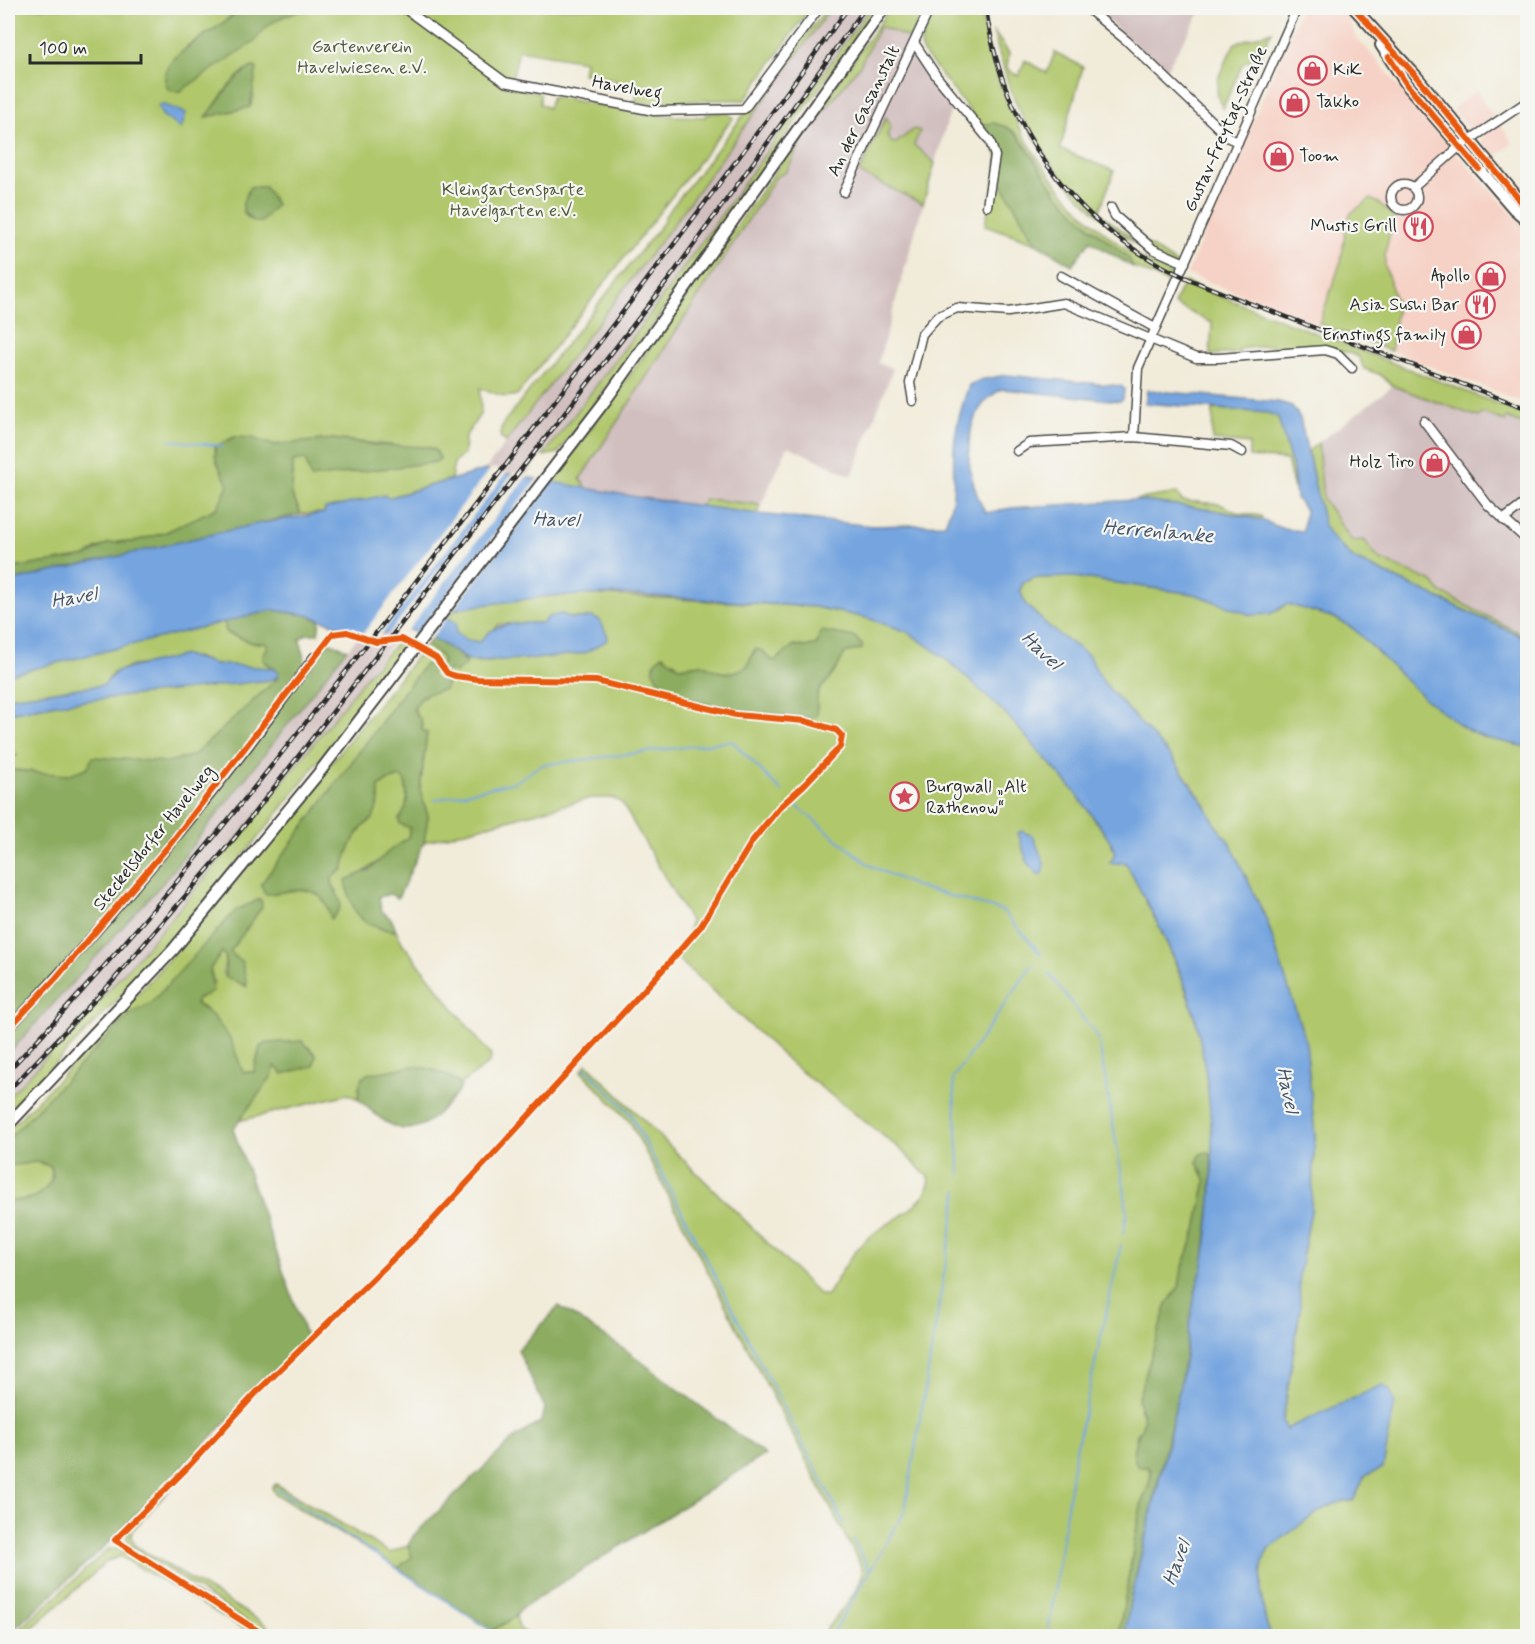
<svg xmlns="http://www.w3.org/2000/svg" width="1535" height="1644" font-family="Mynerve,sans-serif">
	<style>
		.built { fill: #f6d1c5 }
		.industrial { fill: #d1bfbf }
		.green { fill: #b0c76c; stroke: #6e794c; stroke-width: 1.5; fill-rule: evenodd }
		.forest { fill: #8cac60; stroke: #5c6c46; stroke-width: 1.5 }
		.water { fill: #75a4df; stroke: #506885; stroke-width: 1.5 }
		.pier { fill: #f1ebd9 }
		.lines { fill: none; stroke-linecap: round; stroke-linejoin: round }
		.stream { stroke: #75a4df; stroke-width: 2 }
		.minor-casing { stroke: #494845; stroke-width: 11 }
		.major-casing { stroke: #494845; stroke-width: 14 }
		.minor { stroke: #fff; stroke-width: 8 }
		.major { stroke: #fff; stroke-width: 10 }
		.rail-casing { stroke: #2b2b2b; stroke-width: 4.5 }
		.rail { stroke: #f6f6f2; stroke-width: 2; stroke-dasharray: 7; stroke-linecap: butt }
		.cycleway-casing { stroke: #f6f6f2; stroke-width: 10 }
		.cycleway { stroke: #e8590c; stroke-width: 6 }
		.labels { text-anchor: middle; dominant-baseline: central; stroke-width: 4.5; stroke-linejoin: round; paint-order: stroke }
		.park-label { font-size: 18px; fill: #535a3e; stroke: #f6f6f2 }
		.poi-label { font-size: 18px; fill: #2b2b2b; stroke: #f6f6f2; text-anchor: end }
		.street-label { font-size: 18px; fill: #2b2b2b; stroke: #f6f6f2 }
		.water-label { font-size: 20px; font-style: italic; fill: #45556a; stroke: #f6f6f2 }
	</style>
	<rect width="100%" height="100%" fill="#f6f6f2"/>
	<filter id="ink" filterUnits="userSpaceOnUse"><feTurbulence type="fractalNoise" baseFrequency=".0167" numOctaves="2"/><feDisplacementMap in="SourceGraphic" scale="12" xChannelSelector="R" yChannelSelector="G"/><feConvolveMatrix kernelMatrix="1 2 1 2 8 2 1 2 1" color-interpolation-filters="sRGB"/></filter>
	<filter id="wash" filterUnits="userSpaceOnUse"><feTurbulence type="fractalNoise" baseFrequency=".008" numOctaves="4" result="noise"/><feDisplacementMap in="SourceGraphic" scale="24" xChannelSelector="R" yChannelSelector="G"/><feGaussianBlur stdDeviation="1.35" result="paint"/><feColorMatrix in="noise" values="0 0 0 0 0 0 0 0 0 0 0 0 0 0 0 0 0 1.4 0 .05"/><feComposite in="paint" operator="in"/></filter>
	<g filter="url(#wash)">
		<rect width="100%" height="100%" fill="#f1ebd9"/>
		<g class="built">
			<path d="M1301,8H1337L1349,20L1355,35L1443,139L1527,229V404L1391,351L1397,305L1385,266V254L1392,233L1379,203L1370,199L1363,202L1347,221L1341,261L1319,324L1187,274Z"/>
			<path d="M1476,91L1493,116L1472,130L1452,109Z"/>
			<path d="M1500,124L1513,143L1494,158L1481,141L1482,136Z"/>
		</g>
		<g class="industrial">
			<path d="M831,8H870L640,328L525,477L485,470L670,229Z"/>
			<path d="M1094,8H1203L1165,71Z"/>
			<path d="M881,26L911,39L905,53L920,62L953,102L935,163L913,145L919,132L914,130L896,143L888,139L887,135L860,174L923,204L878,363L893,369L852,476L788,446L760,507L756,504L701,501L699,507L588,489L580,479L776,177L786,172L805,135L860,65Z"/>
			<path d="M1393,386L1477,417L1483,413L1504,421L1506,418L1527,426V637L1440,592L1433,582L1379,559L1364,540L1352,541L1323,499L1318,443Z"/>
			<path d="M361,633H400L182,908L90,1012L8,1097V1054L167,878Z"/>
		</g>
		<g class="green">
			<path d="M8,8H239L221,25L187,46L179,92L255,40C267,20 291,12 312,8H810L745,100C708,98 672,104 635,103L638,90L615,85L616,80L583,74L585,61L519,50L512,79L504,76L501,85L540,93V104L548,108L552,96L650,115L705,117L706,114L727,112L733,118L517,395L506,397L480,388L481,413L465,437L464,454L454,463L451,479L387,498L361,500L324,513L301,514L292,495L293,461L303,458L380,467L436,462L440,458L435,450L333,439L273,445L252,438L215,455L228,485L220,505L212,511L164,533L132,542L122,541L97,548L87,556L8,569ZM244,71L254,96L250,107L207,117L227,88ZM266,191L275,202L254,222L245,215L243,202L247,195Z"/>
			<path d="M827,8H831L670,229L506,442L501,438L500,433L504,422L663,223L665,216Z"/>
			<path d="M870,8H876L648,331L558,453L543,456L640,328Z"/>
			<path d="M890,8H924L911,39L880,26L860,65L805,135L786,172L776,177L580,479L588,489L552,483L568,464L567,461L686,298Z"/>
			<path d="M935,8H981C994,99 1039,180 1111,238C1131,254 1153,265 1175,276L1171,284L1133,267L1129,258C1103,238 1077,217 1056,192C1042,175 1033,154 1019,137C1010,125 995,123 981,125L922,51L921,42Z"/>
			<path d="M993,31L1009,53L1007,67L1010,72L1019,76L1025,60L1047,73L1055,52L1083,67L1060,149L1114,171L1099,213L1133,238L1135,236L1176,263L1179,266L1178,269C1110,233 1052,180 1019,109C1007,84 1000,57 993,31Z"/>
			<path d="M1272,31L1259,57L1243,63L1223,108C1208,86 1225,64 1235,43Z"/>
			<path d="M886,117L891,127L887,135L891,142L896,143L914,129L920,131L914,145L935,163L923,204L859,173Z"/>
			<path d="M996,174L1036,243L985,225Z"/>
			<path d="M1370,199L1379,203L1394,216L1385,254V266L1397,305L1391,351L1319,324L1341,261L1347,221L1351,213Z"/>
			<path d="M1184,282L1527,415V426L1506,418L1505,421L1483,413L1478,417L1393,386L1379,374L1364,369L1359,357C1330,344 1303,348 1273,349L1272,345L1239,349V353L1210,355L1212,323L1174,304Z"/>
			<path d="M1213,409L1268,413L1278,417L1293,470L1294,489L1287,460L1249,457V444L1212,440Z"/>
			<path d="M1318,443L1323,499L1352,541L1364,540L1379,559L1433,582L1440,592L1527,637V639L1354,559L1343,548L1327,543L1308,451Z"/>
			<path d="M1177,493L1182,501L1220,504L1238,513L1261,516L1262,520L1213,510L1134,500Z"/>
			<path d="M705,499L756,504L760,507L758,514L699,507Z"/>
			<path d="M1075,577L1194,594L1251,615L1278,611L1287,604L1335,618L1354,629L1430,703L1486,738L1527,747V1636H1271C1262,1615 1255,1568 1268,1549C1288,1535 1329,1497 1353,1501L1365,1476L1383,1468L1322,1413L1286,1429L1283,1421L1300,1309L1299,1275L1311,1211L1315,1136L1306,1043L1267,921L1230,843L1216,826L1204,803L1173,759L1104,683L1088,655L1055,632L1026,605L1020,595L1023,583L1033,578Z"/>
			<path d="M586,594L815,607L867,618L908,632L945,658L1005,713L1075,792L1111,842L1115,853L1110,863H1126C1152,913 1180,964 1195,1019C1208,1063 1212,1110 1212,1156L1206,1152L1201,1154L1197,1162L1206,1181L1196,1230L1182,1270L1179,1287L1167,1304L1139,1409L1144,1417L1142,1428L1136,1436L1143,1467H1148C1156,1478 1144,1494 1141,1506C1132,1550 1127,1593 1118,1636H822C832,1618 866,1588 862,1568L630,1122L581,1071L587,1064L820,1295H827C839,1276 851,1253 868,1238C887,1221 927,1208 930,1179L900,1149L794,1066L676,957L702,926L699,924L689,937L690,921L622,803L613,798H591L424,842L428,816L420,790L427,733L422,730V723L415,714V704L429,692L437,691L447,686L446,677L450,669L466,664L463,658C499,676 559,634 592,617C573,621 557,609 543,623L499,624L481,642L465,640L455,634L456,623L448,620V614C459,602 564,595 586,594ZM821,632L862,645V649L845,653C841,659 839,666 835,671C822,694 815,680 817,715L813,718L737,711L667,693L653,671L673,661L679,667L702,664C718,672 729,678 747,666L754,650L763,651L769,659L776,660L794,645L805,647L817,644Z"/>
			<path d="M224,620L226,633L253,643H266L269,648L264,652L265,663L276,670L215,664L196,657L132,666L113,673L104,685L8,697V675Z"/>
			<path d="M400,640L402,653L275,817L191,919L125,992L8,1112V1097C139,965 254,820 368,674Z"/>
			<path d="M426,645L441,656L443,663L424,665L261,884L265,894C296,892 322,878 331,918L337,891L332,884V878L343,869V857L379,801V787L387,781L401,777L405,780L410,828L408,838L360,875L381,929L396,931L403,944L491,1056L490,1062L461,1084C417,1055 403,1070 359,1087L358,1099L348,1094L239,1121L272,1076L275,1066L278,1067L279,1071L314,1066L316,1054L302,1041L260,1047L254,1072H243L205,1009L195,1003L196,999L207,995L214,983L210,969L222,952L226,957L223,973L245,986L229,952L262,903L258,900L150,1004L130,1014L8,1139V1130L94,1043L212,910Z"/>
			<path d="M278,678L194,755C163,768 125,762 92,762C72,788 34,767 8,770V755L17,756L10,745L8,747V713L57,704Z"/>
			<path d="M36,1162L51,1166C56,1192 29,1203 8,1200V1166Z"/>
			<path d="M220,1435L132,1531L131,1538L137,1547L262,1622L280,1636H269L127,1543V1532L132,1526Z"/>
			<path d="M276,1484L390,1553L408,1545L412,1557L398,1568L275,1494L272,1488Z"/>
			<path d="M108,1549H119L132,1554L264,1636H256L120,1556L108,1561L23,1636H8L17,1632Z"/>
			<path d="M516,1616L519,1628L530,1636H500L492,1631Z"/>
		</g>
		<g class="forest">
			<path d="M239,8H312C291,12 267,20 256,40L179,92L169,90C146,57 225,31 239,8Z"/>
			<path d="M253,67L257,68L250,107L206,117C221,100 232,76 253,67Z"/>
			<path d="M993,123L1006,127L1019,137L1056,192L1090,227L1129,258L1133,267L1090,241L1072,265L1036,243L996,174L998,156L981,125Z"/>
			<path d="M250,187H265L276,205L261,222H254L243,211V202Z"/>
			<path d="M234,437L252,438L273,445L333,439L376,445L428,447L435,450L440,458L436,462L311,478L305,459L293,461L292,495L301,514L8,582V569L87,556L108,543L132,542L164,533L217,508L228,485L216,460L215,447Z"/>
			<path d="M273,610L307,615L320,621L318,634H307L300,639L305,663L311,668L328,642L347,649L167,878L8,1054V770L67,775L87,768L93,757L167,762L194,755L278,678V671L263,660V654L268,648L266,643H253L226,632L224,620Z"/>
			<path d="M821,631L855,637L862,645V649L845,653C841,659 839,666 835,671C822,694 815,680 817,715L813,718L737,711L667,693L653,671L655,661L663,655L679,667L702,664C718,672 729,678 747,666L756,649L763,651L771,660H776L794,645L805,647L817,644Z"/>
			<path d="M432,639L454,649L466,664L455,673L450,669L446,677V689L423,695L413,710L421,720L422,730L427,733L420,790L428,816L424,842L398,898L390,894L379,897L381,910L392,920L396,931C360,927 351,913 346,880L369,870L389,851L408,838L410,828L400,824L399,819C409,807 408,795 405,781L401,777L387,781L379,787V801L373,819C355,829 347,852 343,869L332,878C332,897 352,900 331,919C322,878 296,892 265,894L261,884L424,665L432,662L443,663L441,656L426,645Z"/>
			<path d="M258,900H261L262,907L230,952L242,962L247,986L225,977L226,957L222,952L210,969L213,991L197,999L195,1003L213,1016L231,1040L243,1072H254L260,1047L266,1043L302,1041L316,1055L314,1066L283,1074L275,1066L272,1076L233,1129L307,1339L105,1546L15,1628L8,1631V1200C29,1203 43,1196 53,1177L51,1166L36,1162L8,1166V1139L130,1014L150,1004L236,910Z"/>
			<path d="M414,1066C429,1068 453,1074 461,1087C454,1098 446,1106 436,1115C405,1144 385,1123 358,1099C359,1089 358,1080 367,1074Z"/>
			<path d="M1206,1152L1212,1156L1211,1201L1203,1267L1196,1288L1180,1386L1130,1602L1125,1636H1118C1127,1593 1132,1550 1141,1506C1143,1494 1156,1478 1148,1467H1139C1123,1448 1147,1430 1143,1416C1142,1408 1138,1406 1138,1398L1167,1304L1179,1287L1182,1270L1196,1230L1206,1181L1197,1162L1201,1154Z"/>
			<path d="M559,1306L630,1353L765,1455L523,1607L516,1616L492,1631L398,1568L412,1557L408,1545L414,1535L513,1439L542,1421L545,1408L518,1350Z"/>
		</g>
		<g class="water">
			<path d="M161,104L186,113L181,129L162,115L158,106Z"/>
			<path d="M1006,375L1121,386L1124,389L1123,399L1120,401L1002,389C957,412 964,477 986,513L1011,508L1134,500L1214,510L1262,520L1283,529L1303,531L1305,510L1296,498L1293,470L1278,417L1268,413L1145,403L1147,390L1278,402L1292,406L1300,418L1324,525L1330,536L1354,559L1527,639V747L1486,738L1467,730L1424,698L1354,629L1335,618L1287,604L1270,614L1251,615L1194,594L1075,577L1033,578L1023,583L1020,590L1026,605L1055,632L1088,655L1104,683L1173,759L1204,803L1216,826L1230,843L1267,921L1306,1043L1315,1136L1311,1211L1299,1275L1300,1309L1283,1421L1286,1429L1382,1385L1389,1389L1395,1402L1383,1468L1365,1476L1353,1501C1329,1497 1288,1535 1269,1549C1255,1568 1262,1615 1271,1636H1125L1130,1602C1147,1529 1166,1457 1180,1385C1187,1352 1189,1318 1197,1286C1198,1279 1202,1272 1203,1265C1218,1184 1214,1101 1196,1021C1183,966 1152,913 1126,863H1110L1115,853L1111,842L1075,792L1005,713L945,658L908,632L867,618L815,607L622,594L549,596L454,609L447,618L456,623V634L461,635L465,640L480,642C495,620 519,623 543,623L548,617L562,614L572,619L592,617L600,620L608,637L606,641L585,653L535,659L470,661L438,641L409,630L380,634L361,633L307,615L273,610L8,675V582L256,524L324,513L325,509L385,495L388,498L485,470L637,497L758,514L873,526L945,524C958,492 952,482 954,450C955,427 962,406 969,385L980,380Z"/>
			<path d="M185,655L215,664L270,668L278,671L279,676L271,680L57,704L8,713V697L104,685L117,671Z"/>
			<path d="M1021,831L1033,836L1045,865L1043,874L1040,875C1024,865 1024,849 1018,833Z"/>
		</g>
		<g class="pier">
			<path d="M491,468L508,471L379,637L361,636Z"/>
			<path d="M514,472L528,475L404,635L386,637Z"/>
			<path d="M539,477L553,480L429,641L416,635Z"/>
		</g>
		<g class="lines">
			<g class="stream">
				<path d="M168,440L223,446"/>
				<path d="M435,800L515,782L541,765L732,741L782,792"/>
				<path d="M793,803L869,865L915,886L1003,911L1041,954"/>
				<path d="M1049,974L1098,1037L1125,1194L1127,1213L1123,1234"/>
				<path d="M585,1068L630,1113L844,1523"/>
				<path d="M960,1177L953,1078L1033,964"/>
				<path d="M277,1489L499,1636"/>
				<path d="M853,1540L870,1571L905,1510L958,1190"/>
				<path d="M1048,1634L1074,1459L1121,1245"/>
				<path d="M831,1636L870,1571"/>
			</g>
		</g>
	</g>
	<g filter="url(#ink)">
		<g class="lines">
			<defs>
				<g id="minor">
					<path d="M404,8L505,82L654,111L744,109L819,8"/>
					<path d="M1087,8L1127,41L1229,138L1238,142"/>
					<path d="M915,44L937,77L990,141L995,156L987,206"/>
					<circle cx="1404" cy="197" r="13"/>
					<path d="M1413,188L1459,147L1528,101"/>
					<path d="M844,192L930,8"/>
					<path d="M1111,208L1115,216L1153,249L1185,263"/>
					<path d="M1061,276L1155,328"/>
					<path d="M913,401L910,383L922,334L937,317L957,308L1008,312L1064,303L1196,358H1219L1325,350L1338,354L1352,368"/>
					<path d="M1424,421L1488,505L1528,541"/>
					<path d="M1134,437L1138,368L1297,8"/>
					<path d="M1017,451L1029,443L1134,437L1231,446L1242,452"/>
					<path d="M1503,520L1528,501"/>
					<path d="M8,1029C117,912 221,788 314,657"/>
				</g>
				<g id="major">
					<path d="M1354,8L1415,75L1528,210"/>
					<path d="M1381,45L1407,85L1514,209L1528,221"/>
					<path d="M8,1125L173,950L318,774L605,401L884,8"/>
				</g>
			</defs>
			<use href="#minor" class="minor-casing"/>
			<use href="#major" class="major-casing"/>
			<use href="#minor" class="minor"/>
			<use href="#major" class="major"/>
			<defs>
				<g id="rail">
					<path d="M986,8C1001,124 1072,225 1180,275C1221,294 1265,308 1307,325C1380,353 1454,381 1528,409"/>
					<path d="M8,1071C161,911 295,738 430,563C572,380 713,196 848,8"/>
					<path d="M8,1091L111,983L234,839L669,279L865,8"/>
				</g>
			</defs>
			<use href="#rail" class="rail-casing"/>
			<use href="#rail" class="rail"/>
			<defs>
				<g id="cycleway">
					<path d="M1354,8L1415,75L1528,210"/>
					<path d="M1389,57L1407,85L1479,169"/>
					<path d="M8,1029L56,978L171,843L333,634L347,632L376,642L402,639L436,658L447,673L455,676L478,679L596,681L736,715L805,721L836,730L842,736L840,747L805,784L779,808L753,840L701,926L667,965L431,1222L255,1394L187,1468L115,1540L266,1636"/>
				</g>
			</defs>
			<use href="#cycleway" class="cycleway-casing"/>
			<use href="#cycleway" class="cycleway"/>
		</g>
	</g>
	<defs>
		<symbol id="shop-ring" viewBox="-11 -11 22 22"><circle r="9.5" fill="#f6f6f2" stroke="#d1495b" stroke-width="1.5"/><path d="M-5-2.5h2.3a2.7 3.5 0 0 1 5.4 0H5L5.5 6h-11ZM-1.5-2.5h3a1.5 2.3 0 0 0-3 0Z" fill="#d1495b"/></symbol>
		<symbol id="restaurant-ring" viewBox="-11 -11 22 22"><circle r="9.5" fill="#f6f6f2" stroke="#d1495b" stroke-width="1.5"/><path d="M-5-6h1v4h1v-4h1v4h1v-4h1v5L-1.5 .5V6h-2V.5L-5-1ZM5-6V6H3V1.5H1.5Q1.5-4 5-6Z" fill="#d1495b"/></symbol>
		<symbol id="sight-ring" viewBox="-11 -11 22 22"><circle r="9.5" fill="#f6f6f2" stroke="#d1495b" stroke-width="1.5"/><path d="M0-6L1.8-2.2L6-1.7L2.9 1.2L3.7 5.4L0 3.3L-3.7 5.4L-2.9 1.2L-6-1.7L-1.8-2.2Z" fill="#d1495b"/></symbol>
	</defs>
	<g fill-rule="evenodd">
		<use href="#shop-ring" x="1296" y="54" width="33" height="33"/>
		<use href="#shop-ring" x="1278" y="86" width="33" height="33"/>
		<use href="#shop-ring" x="1262" y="140" width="33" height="33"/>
		<use href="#restaurant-ring" x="1402" y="210" width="33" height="33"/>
		<use href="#shop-ring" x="1474" y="260" width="33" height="33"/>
		<use href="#restaurant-ring" x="1464" y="288" width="33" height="33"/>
		<use href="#shop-ring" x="1450" y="318" width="33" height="33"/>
		<use href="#shop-ring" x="1418" y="446" width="33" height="33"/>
		<use href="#sight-ring" x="888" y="780" width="33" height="33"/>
	</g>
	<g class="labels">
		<g class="park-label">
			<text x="362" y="47">Gartenverein<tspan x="362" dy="21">Havelwiesen e.V.</tspan></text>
			<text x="513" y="190">Kleingartensparte<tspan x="513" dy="21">Havelgarten e.V.</tspan></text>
		</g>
		<g class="poi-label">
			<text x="1333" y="70" text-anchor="start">KiK</text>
			<text x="1316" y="102" text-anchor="start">Takko</text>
			<text x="1299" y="156" text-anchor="start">Toom</text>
			<text x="1397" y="226">Mustis Grill</text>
			<text x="1470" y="276">Apollo</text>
			<text x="1459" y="305">Asia Sushi Bar</text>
			<text x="1446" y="335">Ernstings family</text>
			<text x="1414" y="462">Holz Tiro</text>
			<text x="926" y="787" text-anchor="start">Burgwall „Alt<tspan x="926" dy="21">Rathenow“</tspan></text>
		</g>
		<g class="street-label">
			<text transform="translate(627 88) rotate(10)">Havelweg</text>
			<text transform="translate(864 111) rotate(-64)">An der Gasanstalt</text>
			<text transform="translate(1226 129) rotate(-66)">Gustav-Freytag-Straße</text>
			<text transform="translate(154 838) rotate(-51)">Steckelsdorfer Havelweg</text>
		</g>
		<g class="water-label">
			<text transform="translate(556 520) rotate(2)">Havel</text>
			<text transform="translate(1158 532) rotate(5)">Herrenlanke</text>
			<text transform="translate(74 598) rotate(-10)">Havel</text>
			<text transform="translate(1041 651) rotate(43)">Havel</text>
			<text transform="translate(1287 1090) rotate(78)">Havel</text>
			<text transform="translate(1177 1563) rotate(-70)">Havel</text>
		</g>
	</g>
	<rect width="1535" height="1644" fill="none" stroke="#f6f6f2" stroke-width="30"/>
	<path d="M30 54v9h111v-9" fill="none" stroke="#2b2b2b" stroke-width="3"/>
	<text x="39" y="54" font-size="18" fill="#2b2b2b" stroke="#f6f6f2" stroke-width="4.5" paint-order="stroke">100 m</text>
</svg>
